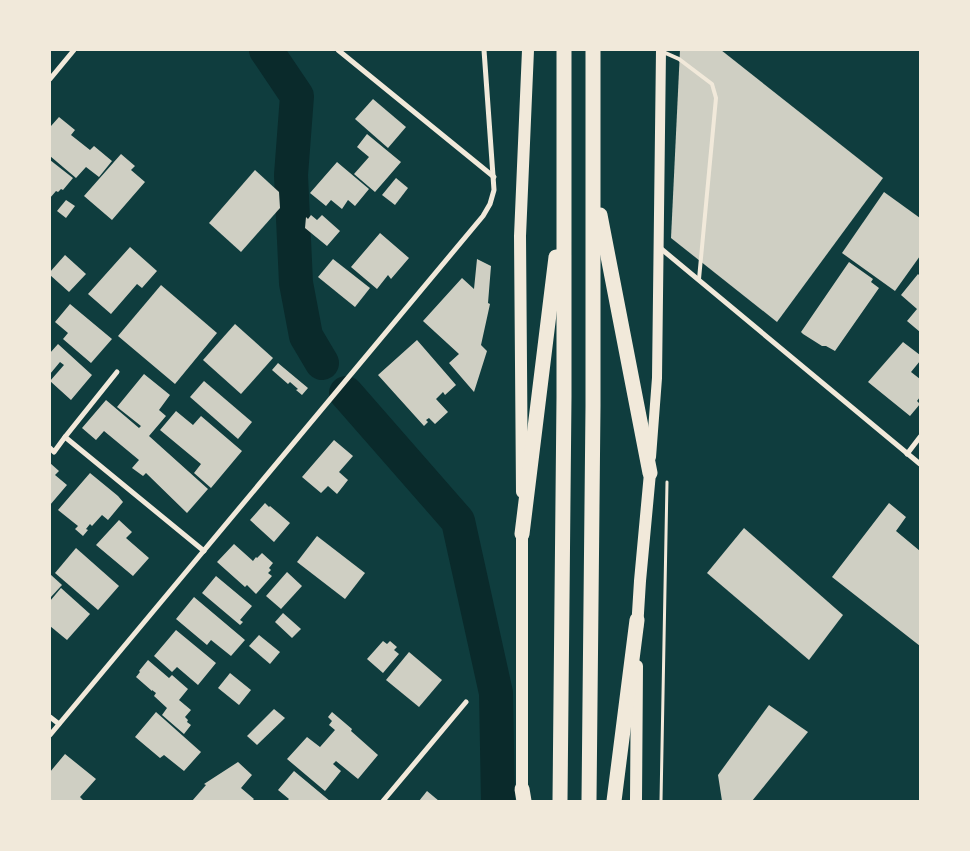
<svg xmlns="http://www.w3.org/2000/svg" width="970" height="851" font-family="'Source Sans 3',sans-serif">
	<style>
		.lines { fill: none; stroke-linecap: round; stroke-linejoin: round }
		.river { stroke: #0a2a2b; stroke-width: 34 }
		.building { fill: #cfcfc3 }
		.path { stroke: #f1e9da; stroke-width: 3 }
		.service { stroke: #f1e9da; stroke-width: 4 }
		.minor { stroke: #f1e9da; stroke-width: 5 }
		.secondary { stroke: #f1e9da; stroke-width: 10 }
		.primary { stroke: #f1e9da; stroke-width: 12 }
		.motorway { stroke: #f1e9da; stroke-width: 15 }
	</style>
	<rect width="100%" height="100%" fill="#0f3d3e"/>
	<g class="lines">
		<g class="river">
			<path d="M266,50L297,96L291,175L296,283L306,336L322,363"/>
			<path d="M346,393L458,521L496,693L498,801"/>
		</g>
	</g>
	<g class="building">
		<path d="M680,50H721L883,178L777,322L671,238Z"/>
		<path d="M373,99L406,127L388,148L355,119Z"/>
		<path d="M59,117L75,130L71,135L90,150L94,146L112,161L99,177L86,167L76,178L50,156V125L51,126Z"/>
		<path d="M367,134L401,162L375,192L354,174L369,157L357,147Z"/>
		<path d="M121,154L135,166L131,170L145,182L112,220L84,196Z"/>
		<path d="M50,160L73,178L63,190L61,189L58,192L56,191L50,198Z"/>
		<path d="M337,162L369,189L355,206L348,200L342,209L331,200L326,206L310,193Z"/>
		<path d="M255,170L279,192L280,208L241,252L209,223Z"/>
		<path d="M396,178L408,188L395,205L382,195Z"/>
		<path d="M884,192L920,218V256L895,291L842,253Z"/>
		<path d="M66,200L75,206L66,218L57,211Z"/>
		<path d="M311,215L317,220L322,215L340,231L327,246L305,228L306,217L308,219Z"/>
		<path d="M380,233L409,258L391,279L388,275L377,289L351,267Z"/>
		<path d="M130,247L157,271L142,288L137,284L111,314L88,294Z"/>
		<path d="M65,255L86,274L69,292L50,275V272Z"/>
		<path d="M333,259L370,288L355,307L318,277Z"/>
		<path d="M477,259L491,266L488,303L490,304L481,345L487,351L474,392L449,363L459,354L423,321L462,278L474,289Z"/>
		<path d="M849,262L873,279L871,282L879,288L835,351L826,346H822L803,334L801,332Z"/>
		<path d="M918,274L920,276V332L907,321L917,309L901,295Z"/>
		<path d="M161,285L217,333L175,384L118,336Z"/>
		<path d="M70,304L112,339L91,363L63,339L68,333L55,322Z"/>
		<path d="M235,324L273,358L241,394L203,360Z"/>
		<path d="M417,340L456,385L445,395L443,392L436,399L448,412L435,424L429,418L426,420L428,422L424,426L378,375Z"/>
		<path d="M903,342L920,355V361L911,372L920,379V397L917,401L920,404L910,416L868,382Z"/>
		<path d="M58,344L92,375L71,400L50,381L64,365L60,362L50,374V353Z"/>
		<path d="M278,363L308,388L302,395L296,390L298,389L290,382L288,384L272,370Z"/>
		<path d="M144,374L170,395L159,410L166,416L149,436L208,489L187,513L146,473L143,476L132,468L139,460L104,431L96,440L82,428L106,400L139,428L141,426L117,407Z"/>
		<path d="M204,381L252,422L238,439L190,397Z"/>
		<path d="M176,411L193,425L201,416L242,451L211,488L194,473L201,464L160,430Z"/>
		<path d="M334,440L353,456L339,472L348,480L337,494L328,486L321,493L302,477Z"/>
		<path d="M50,463L59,471L55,475L67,485L50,505Z"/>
		<path d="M90,473L118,496L123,502L108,520L102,515L92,526L90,524L86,529L88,530L83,536L75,529L78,526L58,510Z"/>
		<path d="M265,503L269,507L270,506L290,523L274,542L250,520Z"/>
		<path d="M889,503L906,517L896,531L920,551V646L832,577Z"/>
		<path d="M119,520L132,532L126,538L149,558L133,576L96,545Z"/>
		<path d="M744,528L843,615L809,660L707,573Z"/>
		<path d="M317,536L365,573L345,599L297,562Z"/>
		<path d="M234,544L253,561L256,557L257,558L262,553L273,563L269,568L271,570L268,573L272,576L256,594L247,585L245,587L217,562Z"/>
		<path d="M76,548L119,586L98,610L55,573Z"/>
		<path d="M287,572L302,586L281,609L266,596Z"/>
		<path d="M50,574L62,585L50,598Z"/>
		<path d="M216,576L252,606L240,620L243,622L240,625L202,593Z"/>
		<path d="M61,588L90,614L67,640L50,626V601Z"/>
		<path d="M194,597L245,640L231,656L211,640L207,645L176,619Z"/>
		<path d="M283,613L301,629L292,638L275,622Z"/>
		<path d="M176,630L216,663L198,685L177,667L172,672L154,656Z"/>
		<path d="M259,635L280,652L270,664L249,646Z"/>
		<path d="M383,641L387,644L390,641L397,647L394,650L399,654L383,673L367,659Z"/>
		<path d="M409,652L442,680L419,707L386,680Z"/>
		<path d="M148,660L169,678L172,675L188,689L179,700L191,710L185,717L188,720L187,722L191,725L184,734L162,715L167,708L154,696L156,693L152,690V691L136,677L140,672L139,671Z"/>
		<path d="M230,673L251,690L239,705L218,688Z"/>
		<path d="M769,705L808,732L752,801H722L718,775Z"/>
		<path d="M274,709L285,718L257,745L247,736Z"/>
		<path d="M156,712L201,752L184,771L164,755L160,758L135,737Z"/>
		<path d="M332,712L352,729L351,731L378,755L358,779L336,761L333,764L341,771L325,791L287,759L307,737L320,747L335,730L329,725L332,721L328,717Z"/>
		<path d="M65,754L96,779L80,797L83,800L82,801H50V772Z"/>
		<path d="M238,762L252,775L241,788L254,799L252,801H192L206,785L204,784Z"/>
		<path d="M294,771L330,801H287L289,799L278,790Z"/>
		<path d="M427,791L439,801H419Z"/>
	</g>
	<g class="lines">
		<path class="path" d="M661,801L667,482"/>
		<path class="service" d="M661,51L679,59L712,84L716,98L699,279"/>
		<g class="minor">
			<path d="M338,50L494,177"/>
			<path d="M50,79L74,50"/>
			<path d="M659,247L920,464"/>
			<path d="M65,437L117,372"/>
			<path d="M50,448L54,452L65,437L204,551"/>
			<path d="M907,454L920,437"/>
			<path d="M50,717L59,724"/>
			<path d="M50,735L483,216L490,204L494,190L484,50"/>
			<path d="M383,801L466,702"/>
		</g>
		<path class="secondary" d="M651,457L657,378L661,50"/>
		<g class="primary">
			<path d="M522,492L520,236L528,50"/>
			<path d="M522,525V797"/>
			<path d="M637,629L640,581L650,473"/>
			<path d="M636,801L637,666"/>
		</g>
		<g class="motorway">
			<path d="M600,215L650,473"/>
			<path d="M522,534L556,257"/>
			<path d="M522,789L524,801"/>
			<path d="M560,801L564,397V50"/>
			<path d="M589,801L593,406V50"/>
			<path d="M614,801L637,620"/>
		</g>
	</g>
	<rect width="970" height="851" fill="none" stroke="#f1e9da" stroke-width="102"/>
</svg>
